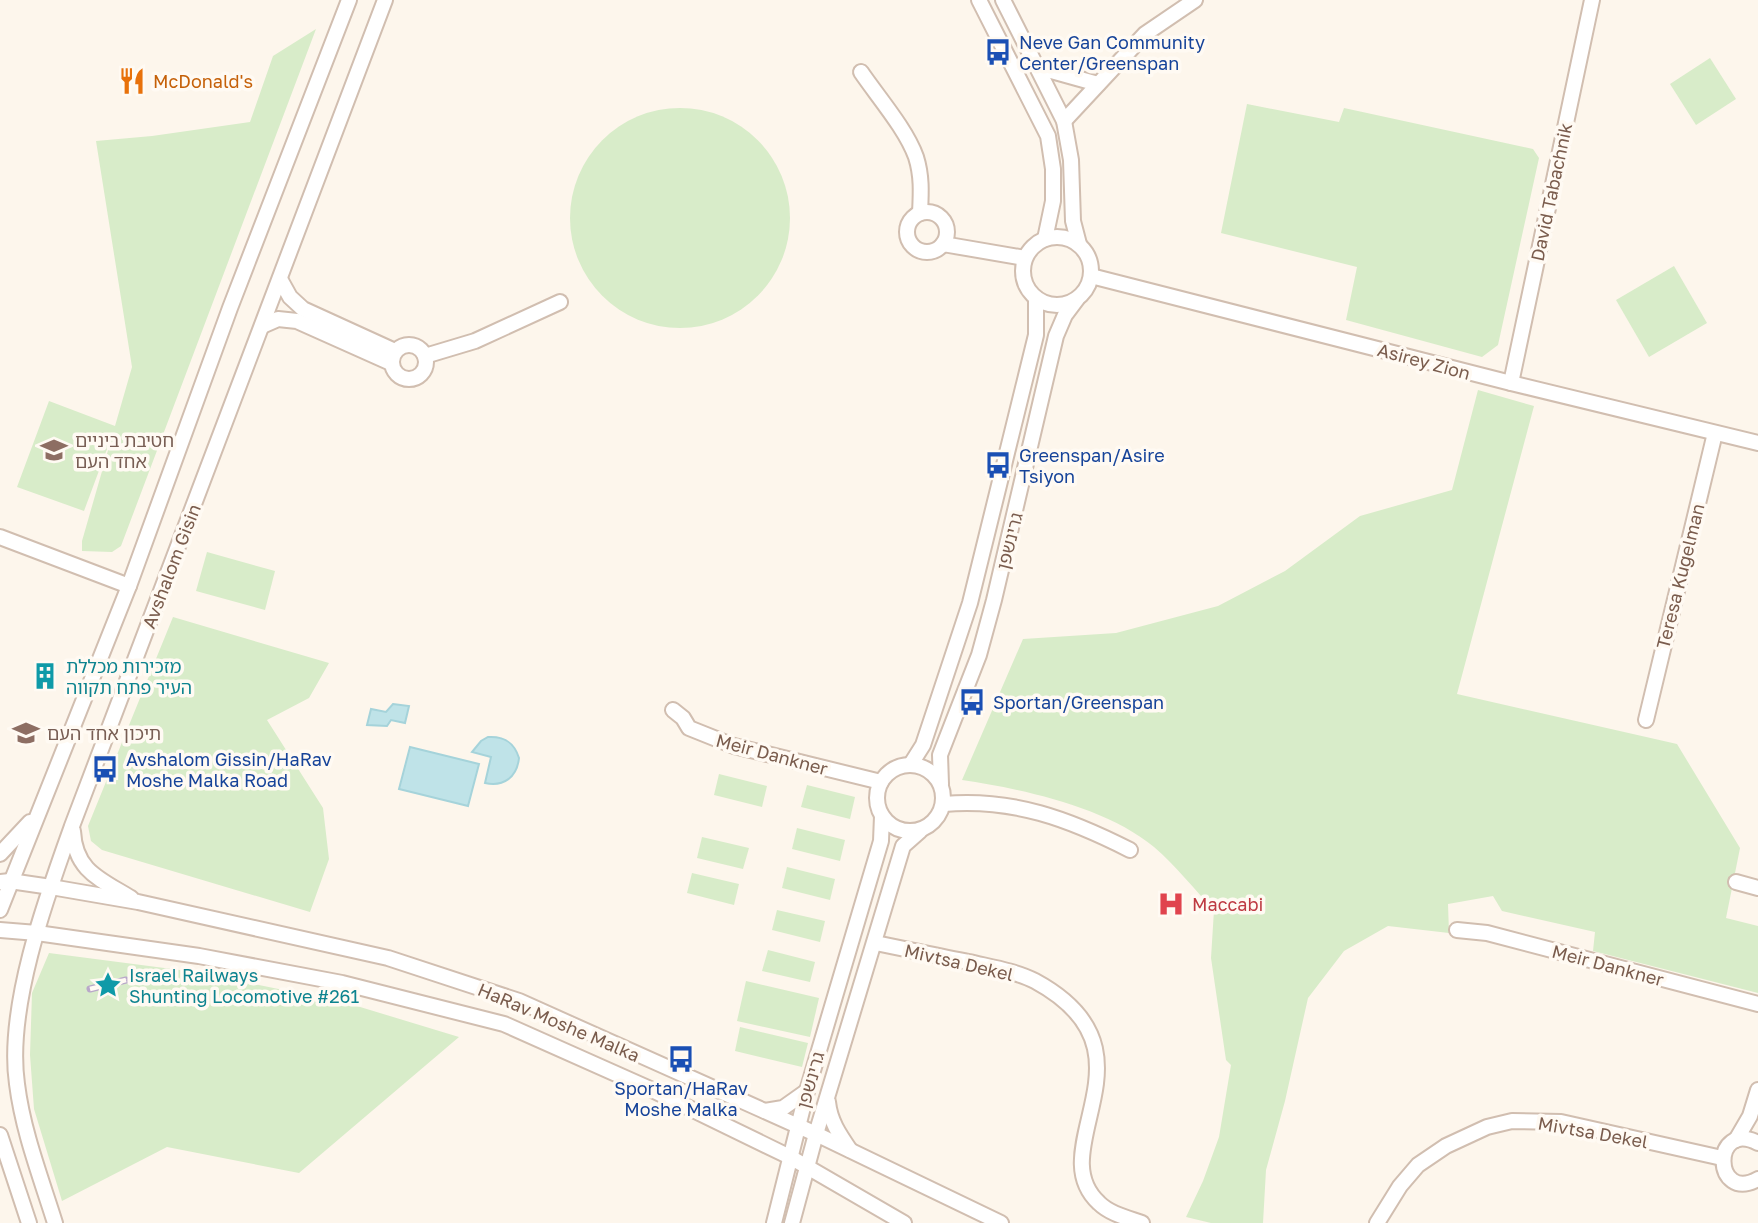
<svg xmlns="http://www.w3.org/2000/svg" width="1758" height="1223" font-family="'Golos Text','Noto Sans Hebrew',sans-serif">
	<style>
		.green { fill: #d8ecc9 }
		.water { fill: #bfe3e8; stroke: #a5d3da; stroke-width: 2 }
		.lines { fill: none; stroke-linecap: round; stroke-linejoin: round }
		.minor-casing { stroke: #d1beb0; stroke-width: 18 }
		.minor { stroke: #fff; stroke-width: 14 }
		.rail-casing { stroke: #b9a8c9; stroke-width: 7 }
		.rail { stroke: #fffaf3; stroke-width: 4.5; stroke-dasharray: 13; stroke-linecap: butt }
		.labels { text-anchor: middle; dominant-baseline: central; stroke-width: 7; stroke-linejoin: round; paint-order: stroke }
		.transit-label { font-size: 18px; fill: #164399; stroke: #fffaf3; text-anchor: start }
		.food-label { font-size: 18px; fill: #c56008; stroke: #fffaf3; text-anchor: start }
		.street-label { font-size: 18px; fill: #7a5c4d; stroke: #fffaf3 }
		.education-label { font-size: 18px; fill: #785e54; stroke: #fffaf3; text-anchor: start }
		.culture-label { font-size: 18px; fill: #0d838f; stroke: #fffaf3; text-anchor: start }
		.health-label { font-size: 18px; fill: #be3a42; stroke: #fffaf3; text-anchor: start }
	</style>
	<rect width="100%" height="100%" fill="#fdf6ec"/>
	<g class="green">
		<path d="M316,29L121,546L112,552L82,551V541L113,433L84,511L17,487L49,401L115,426L132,367L96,141L152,136L250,122L273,56Z"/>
		<path d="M1710,58L1736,99L1696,125L1670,84Z"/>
		<path d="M1247,104L1339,122L1344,108L1533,149L1539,158L1498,345L1482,357L1346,320L1357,267L1221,233Z"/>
		<circle cx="680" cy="218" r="110"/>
		<path d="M1674,266L1707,323L1649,357L1616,300Z"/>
		<path d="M1478,390L1534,406L1457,694L1677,744L1740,848L1726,918L1758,926V993L1593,951L1595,932L1502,911L1493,896L1448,904L1449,933L1388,926L1344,951L1308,998L1285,1101L1266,1170L1263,1223H1211L1186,1217L1203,1181L1219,1137L1231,1065L1226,1060L1211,958L1214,910C1195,890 1176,866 1154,847C1106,807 1023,789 962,780L1023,639L1116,633L1218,606L1285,571L1360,516L1452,490Z"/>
		<path d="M207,552L275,571L265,610L196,591Z"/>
		<path d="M173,617L329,663L309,698L267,720L323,808L329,859L310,912L102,850L91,841L88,826Z"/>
		<path d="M719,774L767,786L762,807L714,795Z"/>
		<path d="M807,785L855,797L850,819L801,807Z"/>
		<path d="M797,828L845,840L840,861L792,849Z"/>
		<path d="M702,837L749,848L743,869L697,858Z"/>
		<path d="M787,867L835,879L830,900L782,888Z"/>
		<path d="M692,873L739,884L734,905L687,893Z"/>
		<path d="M777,910L825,921L820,942L772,930Z"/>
		<path d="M768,950L815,962L810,982L762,971Z"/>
		<path d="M49,953L195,972L347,1003L459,1037L299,1173L167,1147L62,1201L34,1109L30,1055L32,993Z"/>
		<path d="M746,981L819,998L810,1037L737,1021Z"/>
		<path d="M740,1027L808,1043L802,1067L735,1051Z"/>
	</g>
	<g class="water">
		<path d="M393,704L409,706L405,723L391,720L387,726L367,725L371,709L386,712Z"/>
		<path d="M488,737C504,736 514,742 519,758C517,777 504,787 485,783L491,757L472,752L481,741Z"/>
		<path d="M410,747L479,764L468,806L399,789Z"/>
	</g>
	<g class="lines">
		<defs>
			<g id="minor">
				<path d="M979,0L1048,136L1053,169V201L1045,239"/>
				<path d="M1003,0L1064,121L1071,160L1073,221L1079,244"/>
				<path d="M1037,67L1098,84"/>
				<path d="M861,72C878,97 906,129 916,157C922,176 921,193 920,213"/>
				<path d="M1064,121L1145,34L1195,0"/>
				<circle cx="927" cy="232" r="20"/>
				<circle cx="1057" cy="271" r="34"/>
				<path d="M943,244L1025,258"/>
				<path d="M1091,276L1511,383L1758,443"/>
				<path d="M280,279L290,297L303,309L395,351"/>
				<path d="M262,326L278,319L297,321L391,363"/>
				<circle cx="409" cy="362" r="17"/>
				<path d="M425,356L475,341L560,302"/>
				<path d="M1511,383L1592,0"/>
				<path d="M0,537L129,586"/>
				<path d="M673,710L683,718L689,728L734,746L881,782"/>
				<path d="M1646,720L1715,433"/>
				<path d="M911,764L923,745L970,603L1036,335V298"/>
				<circle cx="910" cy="798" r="33"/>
				<path d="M941,784L940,755L979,655L994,600L1056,336L1065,315L1077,299"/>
				<path d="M944,804C1013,798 1069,819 1130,850"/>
				<path d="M73,831C75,871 100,879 131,898"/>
				<path d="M0,854L30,822"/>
				<path d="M0,882L10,881L51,887L138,902L388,958L519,1001L816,1134L1001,1223"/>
				<path d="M1736,882L1758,888"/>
				<path d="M0,910L129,586L230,308L349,0"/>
				<path d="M0,930L37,933L199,956L342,983L504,1024L650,1089L790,1157L904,1223"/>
				<path d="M1457,930L1487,933L1758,1004"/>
				<path d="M875,943C906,949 937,956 969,962C990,967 1016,971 1035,981C1166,1052 1039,1148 1099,1203C1110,1214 1128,1218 1142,1223"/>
				<path d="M828,1102C830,1121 839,1134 850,1150"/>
				<path d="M765,1111L783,1108L807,1091"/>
				<path d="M0,1135L29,1223"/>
				<path d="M1736,1140L1750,1116L1758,1090"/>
				<path d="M1758,1143C1711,1119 1713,1204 1758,1179"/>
				<path d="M55,1223C41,1178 23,1132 17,1084C6,1008 46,898 72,826L385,0"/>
				<path d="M774,1223L807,1091L881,841L882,816"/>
				<path d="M792,1223L816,1134L903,846L920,831"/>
				<path d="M1377,1223L1400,1186L1418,1165L1446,1146L1487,1127L1512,1121L1561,1122L1722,1158"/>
			</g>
		</defs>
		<use href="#minor" class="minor-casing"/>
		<use href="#minor" class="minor"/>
		<defs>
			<path id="rail" d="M90,989L126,980"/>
		</defs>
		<use href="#rail" class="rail-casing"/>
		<use href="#rail" class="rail"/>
	</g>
	<defs>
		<symbol id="bus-bare" viewBox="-9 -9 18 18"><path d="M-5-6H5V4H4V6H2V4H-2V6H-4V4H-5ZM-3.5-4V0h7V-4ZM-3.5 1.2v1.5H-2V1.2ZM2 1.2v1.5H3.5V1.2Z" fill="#1a4fb4" stroke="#fffaf3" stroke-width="2.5" paint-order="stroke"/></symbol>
		<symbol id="restaurant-bare" viewBox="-9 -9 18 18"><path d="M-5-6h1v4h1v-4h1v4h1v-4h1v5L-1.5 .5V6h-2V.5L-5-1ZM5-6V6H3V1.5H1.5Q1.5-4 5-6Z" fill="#e8710a" stroke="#fffaf3" stroke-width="2.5" paint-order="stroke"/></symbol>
		<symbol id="school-bare" viewBox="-9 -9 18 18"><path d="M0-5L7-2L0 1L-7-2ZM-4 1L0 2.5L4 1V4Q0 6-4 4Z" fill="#8d6e63" stroke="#fffaf3" stroke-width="2.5" paint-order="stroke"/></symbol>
		<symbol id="building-bare" viewBox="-9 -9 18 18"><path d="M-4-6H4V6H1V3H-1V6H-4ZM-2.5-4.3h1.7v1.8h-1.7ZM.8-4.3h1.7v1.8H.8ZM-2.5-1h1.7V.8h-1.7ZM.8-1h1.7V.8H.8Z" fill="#0f9aa8" stroke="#fffaf3" stroke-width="2.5" paint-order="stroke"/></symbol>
		<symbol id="hospital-bare" viewBox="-9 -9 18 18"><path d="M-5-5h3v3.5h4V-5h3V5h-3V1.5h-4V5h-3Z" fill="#e0444e" stroke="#fffaf3" stroke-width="2.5" paint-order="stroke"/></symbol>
		<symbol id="sight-bare" viewBox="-9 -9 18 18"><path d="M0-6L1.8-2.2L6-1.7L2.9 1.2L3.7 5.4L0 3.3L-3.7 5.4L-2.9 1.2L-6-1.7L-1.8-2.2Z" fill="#0f9aa8" stroke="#fffaf3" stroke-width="2.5" paint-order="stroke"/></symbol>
	</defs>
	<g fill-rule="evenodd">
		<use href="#bus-bare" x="979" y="33" width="38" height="38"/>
		<use href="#restaurant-bare" x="113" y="62" width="38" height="38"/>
		<use href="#school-bare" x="35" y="431" width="38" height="38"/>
		<use href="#bus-bare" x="979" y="446" width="38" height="38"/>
		<use href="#building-bare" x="26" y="657" width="38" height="38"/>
		<use href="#bus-bare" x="953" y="683" width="38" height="38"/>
		<use href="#school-bare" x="7" y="714" width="38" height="38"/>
		<use href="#bus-bare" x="86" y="750" width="38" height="38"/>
		<use href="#hospital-bare" x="1152" y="885" width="38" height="38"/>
		<use href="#sight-bare" x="89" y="966" width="38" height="38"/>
		<use href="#bus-bare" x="662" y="1040" width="38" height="38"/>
	</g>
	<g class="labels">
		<g class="transit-label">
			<text x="1019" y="42">Neve Gan Community<tspan x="1019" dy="21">Center/Greenspan</tspan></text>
			<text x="1019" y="455">Greenspan/Asire<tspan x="1019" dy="21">Tsiyon</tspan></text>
			<text x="993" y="702">Sportan/Greenspan</text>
			<text x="126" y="759">Avshalom Gissin/HaRav<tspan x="126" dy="21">Moshe Malka Road</tspan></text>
			<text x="681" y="1088" text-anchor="middle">Sportan/HaRav<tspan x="681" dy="21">Moshe Malka</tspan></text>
		</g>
		<g class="food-label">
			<text x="153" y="81">McDonald's</text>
		</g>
		<g class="street-label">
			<text transform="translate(1551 192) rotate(-78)">David Tabachnik</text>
			<text transform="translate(1424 361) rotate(15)">Asirey Zion</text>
			<text transform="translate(1009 541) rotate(-76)">גרינשפן</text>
			<text transform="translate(171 566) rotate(-69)">Avshalom Gisin</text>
			<text transform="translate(1680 576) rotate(-76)">Teresa Kugelman</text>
			<text transform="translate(772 754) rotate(15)">Meir Dankner</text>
			<text transform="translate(959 962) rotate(13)">Mivtsa Dekel</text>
			<text transform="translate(1608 965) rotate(15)">Meir Dankner</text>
			<text transform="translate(559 1022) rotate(23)">HaRav Moshe Malka</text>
			<text transform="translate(810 1080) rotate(-74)">גרינשפן</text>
			<text transform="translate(1593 1132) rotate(10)">Mivtsa Dekel</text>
		</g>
		<g class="education-label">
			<text x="75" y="440">חטיבת ביניים<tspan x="75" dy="21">אחד העם</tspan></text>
			<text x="47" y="733">תיכון אחד העם</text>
		</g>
		<g class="culture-label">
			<text x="66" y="666">מזכירות מכללת<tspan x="66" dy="21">העיר פתח תקווה</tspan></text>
			<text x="129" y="975">Israel Railways<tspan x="129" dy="21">Shunting Locomotive #261</tspan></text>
		</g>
		<g class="health-label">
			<text x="1192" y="904">Maccabi</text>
		</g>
	</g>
</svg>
